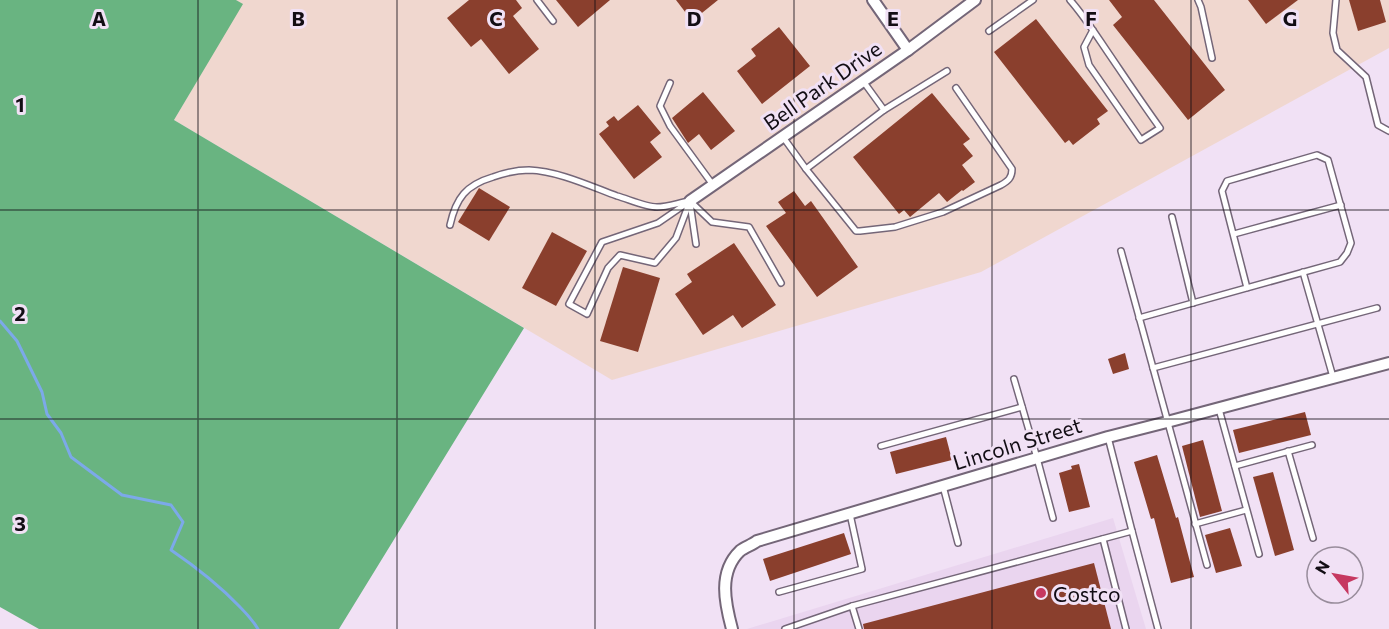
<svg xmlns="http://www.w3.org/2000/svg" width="1389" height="629" font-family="Commissioner,sans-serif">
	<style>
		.built { fill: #ead5ef }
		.industrial { fill: #f0d7cf }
		.forest { fill: #69b481 }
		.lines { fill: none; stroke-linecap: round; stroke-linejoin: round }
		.stream { stroke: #7ca9e9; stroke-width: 3 }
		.building { fill: #8a3f2d }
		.lane-casing { stroke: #746678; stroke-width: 8 }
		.street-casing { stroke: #746678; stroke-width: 14 }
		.lane { stroke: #fff; stroke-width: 5 }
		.street { stroke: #fff; stroke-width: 10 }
		.grid { fill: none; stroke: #120d14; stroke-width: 1.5; stroke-opacity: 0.55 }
		.poi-dot { fill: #c63860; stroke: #f1e1f5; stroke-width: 2 }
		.labels { text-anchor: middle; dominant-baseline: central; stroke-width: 6; stroke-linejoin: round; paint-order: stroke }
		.street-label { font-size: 21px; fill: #120d14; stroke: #f1e1f5 }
		.poi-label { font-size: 21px; fill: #120d14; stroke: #f1e1f5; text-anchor: start }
		.grid-label { font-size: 20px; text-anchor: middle; font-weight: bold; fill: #120d14; stroke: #f1e1f5; stroke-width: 6; stroke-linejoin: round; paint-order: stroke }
	</style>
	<rect width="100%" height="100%" fill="#f1e1f5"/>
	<path class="built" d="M1113,518L1146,629H747Z"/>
	<path class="industrial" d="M236,0H1389V48L981,272L612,380L174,120L242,4Z"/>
	<path class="forest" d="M0,0H236L243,4L174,120L524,328L339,629H39L0,607Z"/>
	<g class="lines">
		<path class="stream" d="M0,321L17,341L42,392L47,414L61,433L71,457L122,495L171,505L183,522L171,550C196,567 219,585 240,607C247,614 253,621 258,629"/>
	</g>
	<g class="building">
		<path d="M469,0H516L522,8L513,16L539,49L509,74L481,39L471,47L447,18Z"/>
		<path d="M556,0H610L578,27Z"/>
		<path d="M676,0H718L692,21Z"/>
		<path d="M1109,0H1154L1225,90L1188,120L1113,25L1122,17Z"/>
		<path d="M1248,0H1298L1266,24Z"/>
		<path d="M1349,0H1380L1386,22L1358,31Z"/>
		<path d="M1036,19L1108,111L1097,119L1100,124L1073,145L1069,140L1065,143L994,52Z"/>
		<path d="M779,27L810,66L762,104L737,71L756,56L751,49Z"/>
		<path d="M703,92L735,131L711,150L699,134L688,143L672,118Z"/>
		<path d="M932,93L970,139L963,144L973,156L962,165L975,182L963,191L962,190L947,202L939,193L910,217L904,210L899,214L853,157Z"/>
		<path d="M638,105L661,133L650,142L662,157L634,179L599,134L609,126L606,122L614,116L618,121Z"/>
		<path d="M479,188L510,207L489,241L458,222Z"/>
		<path d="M794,191L805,206L811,201L858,267L817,297L766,226L786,213L778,202Z"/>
		<path d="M552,232L587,251L556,306L522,288Z"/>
		<path d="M734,243L776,305L742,328L733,315L703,335L675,294L692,282L687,274Z"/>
		<path d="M623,267L660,278L638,352L600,341Z"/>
		<path d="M1125,353L1129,369L1113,374L1108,359Z"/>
		<path d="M1305,412L1311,435L1239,453L1233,430Z"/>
		<path d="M946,437L952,460L896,474L890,452Z"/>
		<path d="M1203,440L1222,511L1200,517L1182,446Z"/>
		<path d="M1157,455L1176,518L1178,517L1194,577L1171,583L1154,518L1151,519L1134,462Z"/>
		<path d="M1079,464L1090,507L1069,512L1059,473L1072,469L1071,466Z"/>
		<path d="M1273,472L1294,550L1275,556L1253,477Z"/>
		<path d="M1230,528L1242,566L1216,573L1205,535Z"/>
		<path d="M844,533L851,554L770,581L763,559Z"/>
		<path d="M1094,563L1111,629H864L863,624Z"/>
	</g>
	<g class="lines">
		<defs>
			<g id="lane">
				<path d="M537,0L553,21"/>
				<path d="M1070,0C1085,17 1096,35 1109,54C1126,79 1142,103 1160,128L1141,140L1089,65L1084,47L1093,30"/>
				<path d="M1198,0L1201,7L1212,58"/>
				<path d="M1336,0L1333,33L1337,50L1366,77L1378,125L1389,131"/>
				<path d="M989,31L1033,0"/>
				<path d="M670,83L660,106L670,126L713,185"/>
				<path d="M884,110L947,71"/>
				<path d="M783,137L806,169L856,231H860L895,227L943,212L1001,185C1008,181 1012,178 1012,169L956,88"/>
				<path d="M806,169L884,110L863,81"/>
				<path d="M690,201L676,238L655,263L620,255L608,268L587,314L569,304L602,242L658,223Z"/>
				<path d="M690,201L712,222L749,227L781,283"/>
				<path d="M690,203L696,244"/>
				<path d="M1172,217L1193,303"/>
				<path d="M450,225C456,198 466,185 493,177C504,173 517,170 529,170C558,171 590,186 617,196C628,199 646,207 657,207C667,207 678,203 689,201"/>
				<path d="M1234,234L1341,205"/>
				<path d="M1121,251L1207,565"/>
				<path d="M1303,272L1333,377"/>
				<path d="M1139,318L1340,262L1347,253L1351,243L1328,160L1317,155L1227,181L1222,191L1247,288"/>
				<path d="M1153,368L1377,308"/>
				<path d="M1014,379L1037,458L1053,518"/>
				<path d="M1219,409L1259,554"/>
				<path d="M1108,437L1132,531"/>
				<path d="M881,446L1022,407"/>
				<path d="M1288,451L1313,538"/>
				<path d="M1235,466L1312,445"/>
				<path d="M943,486L958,543"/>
				<path d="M1195,524L1246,510"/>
				<path d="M1103,539L1126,629"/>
				<path d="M779,592L862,569L850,514"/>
				<path d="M852,606L859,629"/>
				<path d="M785,629L852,606L1132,531L1158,629"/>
			</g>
			<g id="street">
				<path d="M873,0L908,50"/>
				<path d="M690,201L908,50L975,0"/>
				<path d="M732,629C725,603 718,572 740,551C745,547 752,545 757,541L1108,437L1167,422L1389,363"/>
			</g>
		</defs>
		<use href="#lane" class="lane-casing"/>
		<use href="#street" class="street-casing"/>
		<use href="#lane" class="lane"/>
		<use href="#street" class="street"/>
	</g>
	<path class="grid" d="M198,0V629M397,0V629M595,0V629M794,0V629M992,0V629M1191,0V629M0,210H1389M0,419H1389"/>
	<circle class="poi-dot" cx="1041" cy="593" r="6"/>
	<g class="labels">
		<g class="street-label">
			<text transform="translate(822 85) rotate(-35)">Bell Park Drive</text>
			<text transform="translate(1017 443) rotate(-17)">Lincoln Street</text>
		</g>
		<g class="poi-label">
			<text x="1053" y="593">Costco</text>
		</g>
	</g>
	<g class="grid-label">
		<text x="99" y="26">A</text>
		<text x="298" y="26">B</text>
		<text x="496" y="26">C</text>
		<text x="694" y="26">D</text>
		<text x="893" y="26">E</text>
		<text x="1091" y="26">F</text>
		<text x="1290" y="26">G</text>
		<text x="20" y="112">1</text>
		<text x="20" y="321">2</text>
		<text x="20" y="531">3</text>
	</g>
	<g transform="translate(1335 575) rotate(301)"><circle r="28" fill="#f1e1f5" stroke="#988c9b" stroke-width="1.5"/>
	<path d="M0-4.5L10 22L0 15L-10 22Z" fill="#c63860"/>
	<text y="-9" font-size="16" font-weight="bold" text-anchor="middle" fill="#120d14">N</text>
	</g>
</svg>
